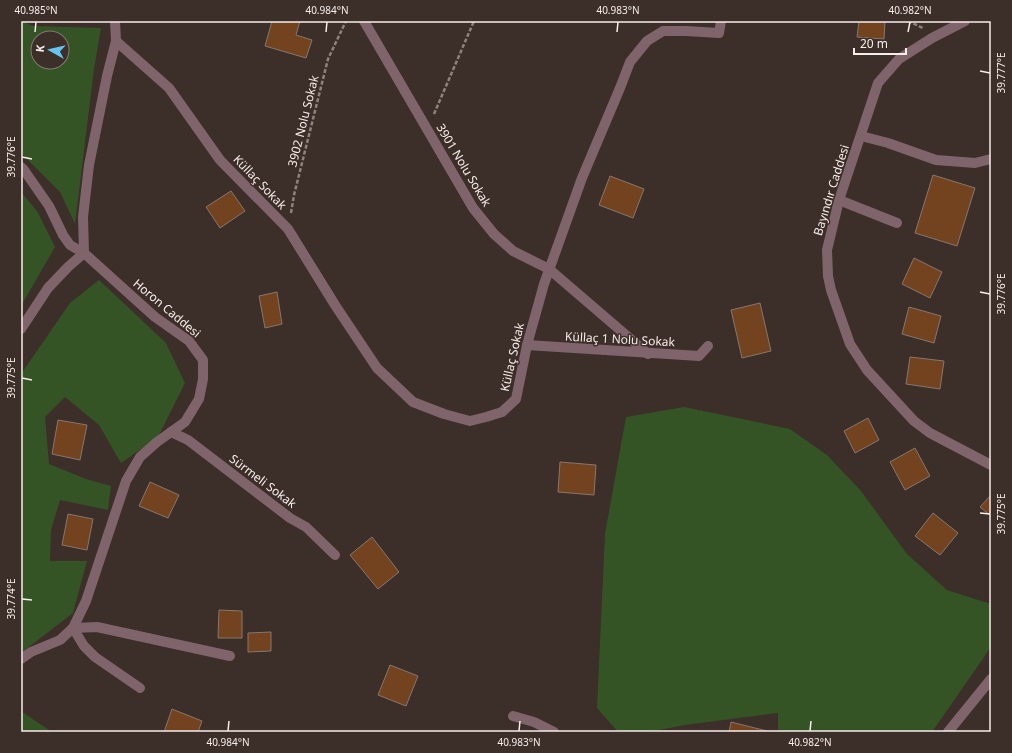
<svg xmlns="http://www.w3.org/2000/svg" width="1012" height="753" font-family="'Noto Sans',sans-serif">
	<style>
		.green { fill: #355426; fill-rule: evenodd }
		.building { fill: #734320; stroke: #86776e }
		.lines { fill: none; stroke-linecap: round; stroke-linejoin: round }
		.path { stroke: #8f827e; stroke-width: 2.5; stroke-dasharray: 4 2; stroke-linecap: butt }
		.minor { stroke: #80646b; stroke-width: 10 }
		.ticks { fill: none; stroke: #f7edea; stroke-width: 1.5 }
		.labels { text-anchor: middle; dominant-baseline: central; stroke-width: 3; stroke-linejoin: round; paint-order: stroke }
		.street-label { font-size: 12px; fill: #f7edea; stroke: #3c2e28 }
		.neatline { fill: none; stroke: #f7edea; stroke-width: 1.5 }
		.ticks-label { font-size: 10px; text-anchor: middle; fill: #f7edea }
	</style>
	<rect width="100%" height="100%" fill="#3c2e28"/>
	<g class="green">
		<path d="M21,21L33,26L101,28L94,69L75,224L60,192L21,153ZM38,38H62V62H38Z"/>
		<path d="M21,192L37,211L55,247L21,306Z"/>
		<path d="M99,280L166,343L185,383L158,437L121,463L99,425L65,397L45,417L49,464L86,479L111,486L108,510L60,500L51,530L50,561H87L73,613L21,653V374L70,303Z"/>
		<path d="M684,407L790,429L827,455L861,491L907,554L947,590L991,604V647L932,732H778V713L685,725L649,732H618L597,708L605,534L626,417Z"/>
		<path d="M21,711L52,732H21Z"/>
	</g>
	<g class="building">
		<path d="M272,21H300L296,35L312,40L306,58L265,46Z"/>
		<path d="M859,21H885L884,39L857,37Z"/>
		<path d="M933,175L975,188L957,246L915,233Z"/>
		<path d="M610,176L644,189L633,218L599,205Z"/>
		<path d="M231,191L245,211L220,228L206,207Z"/>
		<path d="M914,258L942,272L930,298L902,284Z"/>
		<path d="M277,292L282,324L265,328L259,296Z"/>
		<path d="M760,303L771,351L742,358L731,310Z"/>
		<path d="M909,307L941,316L934,343L902,334Z"/>
		<path d="M910,357L944,361L940,389L906,384Z"/>
		<path d="M868,418L879,440L855,453L844,431Z"/>
		<path d="M58,420L87,425L80,460L52,454Z"/>
		<path d="M915,448L930,476L905,490L890,462Z"/>
		<path d="M560,462L596,465L594,495L558,492Z"/>
		<path d="M150,482L179,495L168,518L139,506Z"/>
		<path d="M991,495V516L980,507Z"/>
		<path d="M933,513L958,533L940,555L915,536Z"/>
		<path d="M68,514L93,519L87,550L62,545Z"/>
		<path d="M372,537L399,572L378,589L350,555Z"/>
		<path d="M219,610L242,611V638H218Z"/>
		<path d="M271,632V651L248,652V633Z"/>
		<path d="M390,665L418,676L406,706L378,695Z"/>
		<path d="M172,709L202,721L198,732H164Z"/>
		<path d="M731,722L767,731V732H729Z"/>
	</g>
	<g class="lines">
		<g class="path">
			<path d="M908,21L923,28"/>
			<path d="M434,114L474,21"/>
			<path d="M291,213L294,195L328,59L346,21"/>
		</g>
		<g class="minor">
			<path d="M364,21L473,208L494,234L513,251L549,269L648,354"/>
			<path d="M965,21L932,38L899,59L878,83L839,200L827,250L828,276L831,290L850,344L867,370L914,421L930,433L991,465"/>
			<path d="M116,41L169,88L220,160L288,229L335,305L377,368L413,402L444,414L470,421L486,417L502,412L516,399L527,345L544,284L582,178L620,88L630,62L647,41L663,31H686L719,33L721,21"/>
			<path d="M861,136L888,143L936,160L975,163L991,159"/>
			<path d="M21,167L24,170L49,206L63,235L70,245L84,253L68,267L48,288L21,329"/>
			<path d="M839,200L897,223"/>
			<path d="M527,345L699,356L708,346"/>
			<path d="M171,432L188,440L290,518L306,527L335,555"/>
			<path d="M73,628L97,627L230,656"/>
			<path d="M73,628L84,646L95,657L140,688"/>
			<path d="M21,659L31,652L60,640L73,628L86,601L126,481L140,457L157,442L185,422L199,399L203,379V360L189,341L155,317L84,253L83,217L89,165L107,76L116,41L115,21"/>
			<path d="M513,716L534,722L554,732"/>
			<path d="M948,732L991,679"/>
		</g>
	</g>
	<path class="ticks" d="M35,32L36,22M326,32L327,22M617,32L618,22M908,32L910,22M980,71L990,73M22,157L32,159M980,292L990,294M22,378L32,380M980,513L990,514M22,599L32,600M228,731L229,721M519,731L520,721M810,731L811,721"/>
	<g class="labels">
		<g class="street-label">
			<text transform="translate(303 121) rotate(-76)">3902 Nolu Sokak</text>
			<text transform="translate(464 165) rotate(59)">3901 Nolu Sokak</text>
			<text transform="translate(260 182) rotate(46)">Küllaç Sokak</text>
			<text transform="translate(831 190) rotate(-73)">Bayındır Caddesi</text>
			<text transform="translate(167 308) rotate(40)">Horon Caddesi</text>
			<text transform="translate(620 339) rotate(3)">Küllaç 1 Nolu Sokak</text>
			<text transform="translate(512 357) rotate(-77)">Küllaç Sokak</text>
			<text transform="translate(263 481) rotate(37)">Sürmeli Sokak</text>
		</g>
	</g>
	<rect width="1012" height="753" fill="none" stroke="#3c2e28" stroke-width="44"/>
	<g transform="translate(50 50) rotate(278)"><circle r="19" fill="#3c2e28" stroke="#877a76"/>
	<path d="M0-3L7 15L0 10L-7 15Z" fill="#65c5ee"/>
	<text y="-6" font-size="11" font-weight="bold" text-anchor="middle" fill="#f7edea">K</text>
	</g>
	<path d="M854 48v6h52v-6" fill="none" stroke="#f7edea" stroke-width="2"/>
	<text x="860" y="48" font-size="12" fill="#f7edea" stroke="#3c2e28" stroke-width="3" paint-order="stroke">20 m</text>
	<rect x="22" y="22" width="968" height="709" class="neatline"/>
	<g class="ticks-label">
		<text x="36" y="14">40.985°N</text>
		<text x="327" y="14">40.984°N</text>
		<text x="618" y="14">40.983°N</text>
		<text x="910" y="14">40.982°N</text>
		<text transform="translate(1001 73) rotate(-90)" y="4">39.777°E</text>
		<text transform="translate(11 157) rotate(-90)" y="4">39.776°E</text>
		<text transform="translate(1001 294) rotate(-90)" y="4">39.776°E</text>
		<text transform="translate(11 378) rotate(-90)" y="4">39.775°E</text>
		<text transform="translate(1001 514) rotate(-90)" y="4">39.775°E</text>
		<text transform="translate(11 599) rotate(-90)" y="4">39.774°E</text>
		<text x="228" y="746">40.984°N</text>
		<text x="519" y="746">40.983°N</text>
		<text x="810" y="746">40.982°N</text>
	</g>
</svg>
